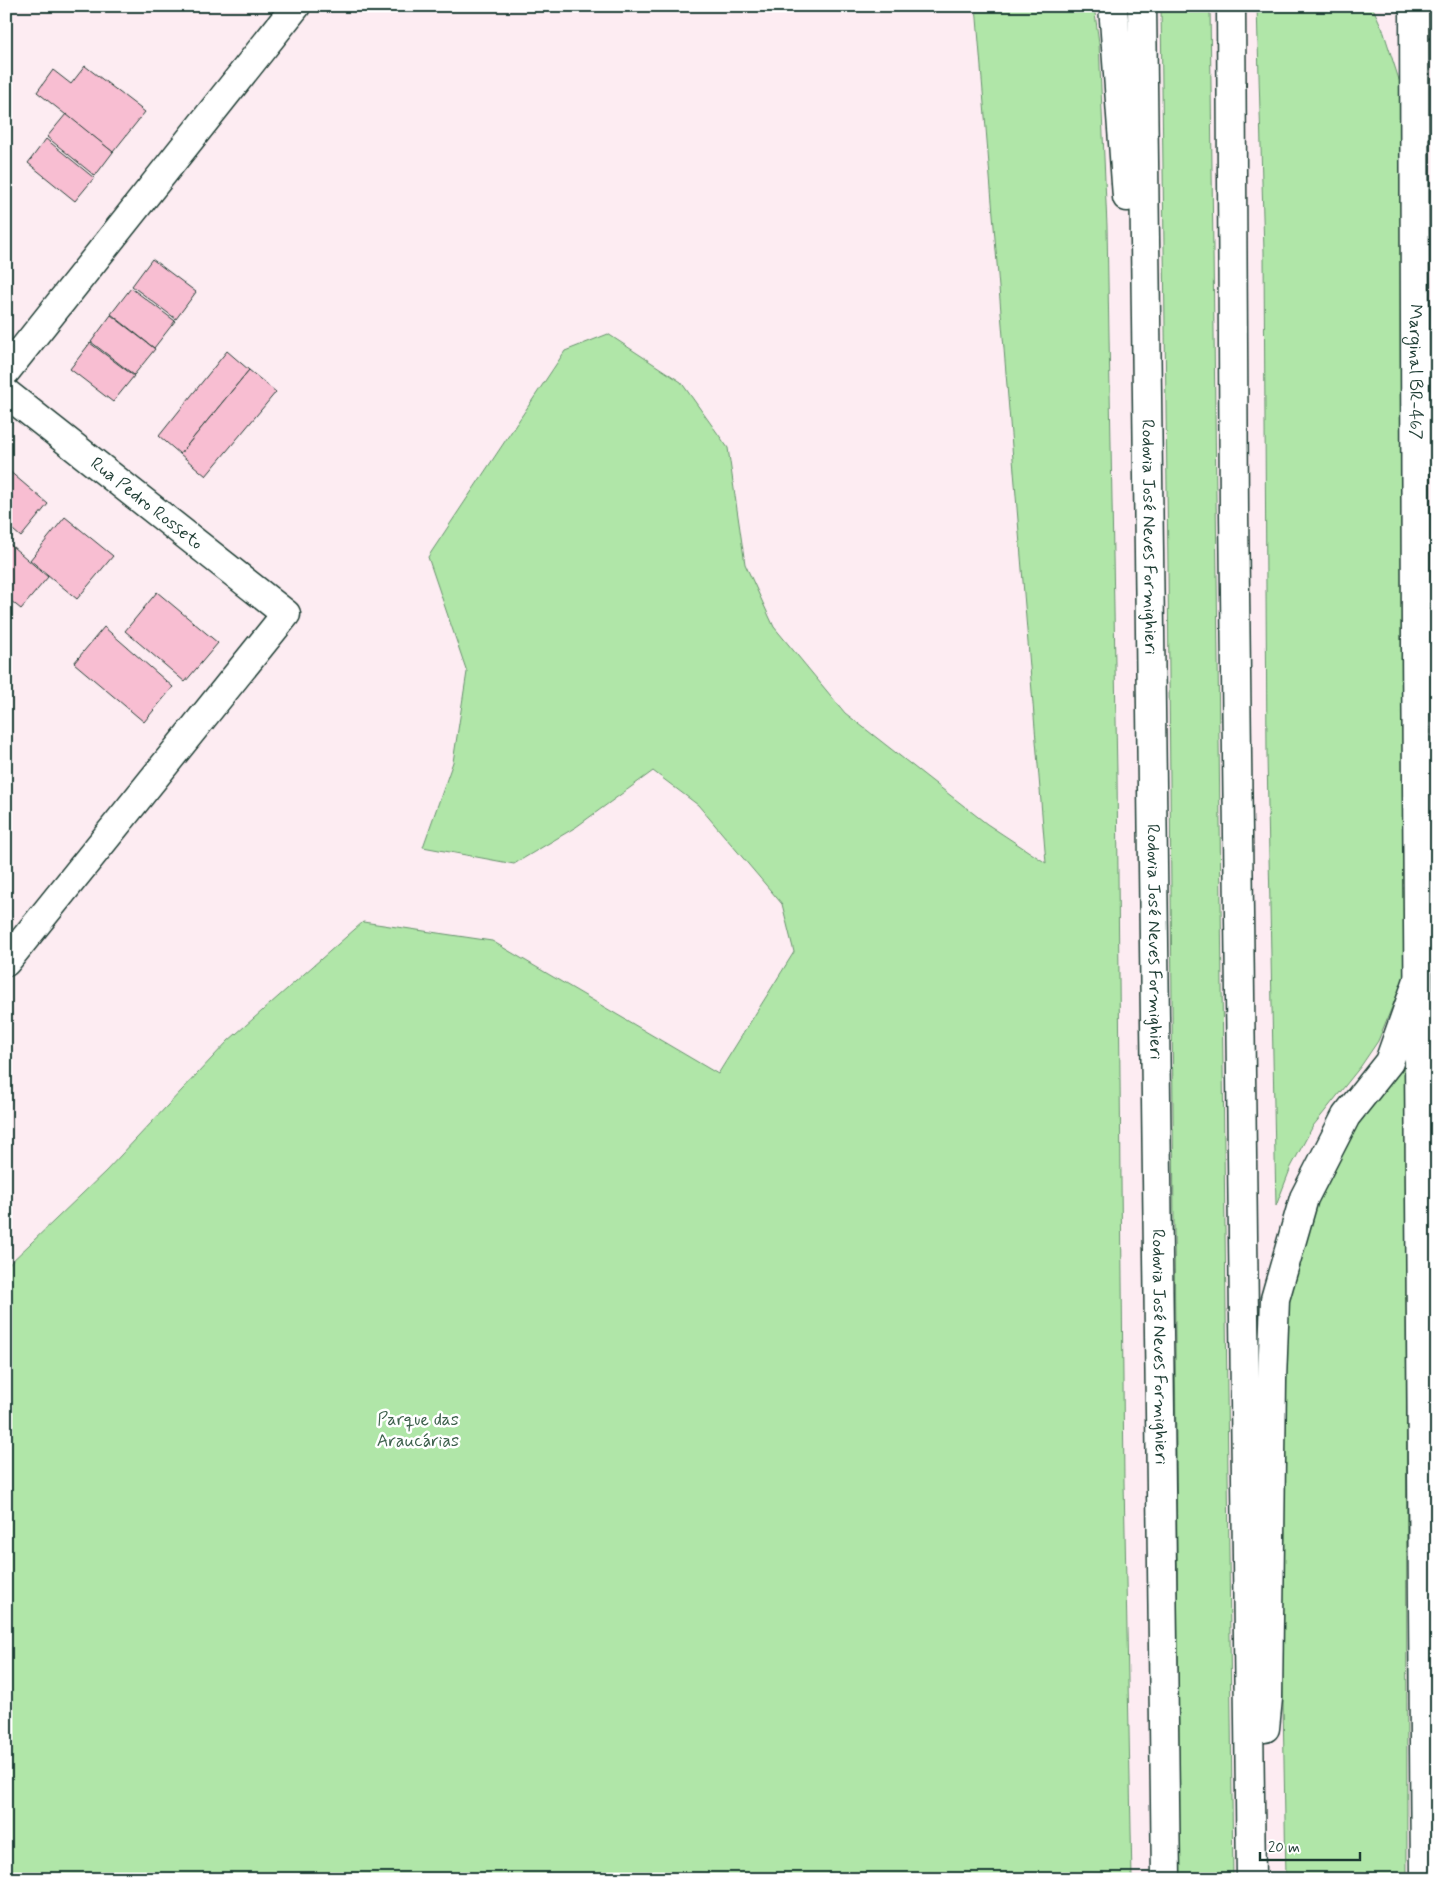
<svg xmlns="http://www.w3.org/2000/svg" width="1443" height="1885" font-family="Mynerve,sans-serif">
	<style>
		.green { fill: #b0e6a8; stroke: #68926e }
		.building { fill: #f8bed2; stroke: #1f3d34 }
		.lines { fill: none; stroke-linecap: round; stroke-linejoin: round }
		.minor-casing { stroke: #1f3d34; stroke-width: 31 }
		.motorway-casing { stroke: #1f3d34; stroke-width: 31 }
		.minor { stroke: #fff; stroke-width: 28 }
		.motorway { stroke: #fff; stroke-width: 28 }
		.labels { text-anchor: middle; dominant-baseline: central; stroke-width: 5; stroke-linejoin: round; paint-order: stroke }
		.street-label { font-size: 18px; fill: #1f3d34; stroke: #fff }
		.park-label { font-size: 18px; fill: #3c5f4b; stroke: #fff }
	</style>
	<rect width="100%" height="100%" fill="#fdecf2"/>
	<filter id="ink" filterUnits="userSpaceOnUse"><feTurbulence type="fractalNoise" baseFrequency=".02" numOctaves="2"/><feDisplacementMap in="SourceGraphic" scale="10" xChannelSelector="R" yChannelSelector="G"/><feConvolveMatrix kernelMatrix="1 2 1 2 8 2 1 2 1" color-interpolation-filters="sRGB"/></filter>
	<g filter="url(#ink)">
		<g class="green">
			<path d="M976,6H1094L1099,43L1107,226L1117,774L1124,1482L1132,1879H6V1267L106,1171L228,1041L363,922L492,941L718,1074L794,952L782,904L698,805L653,771L576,827L514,864L423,847L453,762L467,672L428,557L565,351L608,334L681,382L728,448L745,564L774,627L845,713L987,824L1046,863Z"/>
			<path d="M1161,6H1210L1233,1879H1180L1168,565Z"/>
			<path d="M1257,6H1372L1383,30L1402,89L1406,973L1378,1041L1361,1066L1313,1126L1291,1167L1276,1206L1267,756L1264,252Z"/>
			<path d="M1406,1060L1407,1879H1286L1282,1642L1286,1302L1311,1217L1337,1162L1363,1115Z"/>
		</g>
		<g class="building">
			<path d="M85,66L145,112L113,152L37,92L53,70L71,84Z"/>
			<path d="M66,114L113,152L95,176L47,137Z"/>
			<path d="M46,139L94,178L75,201L28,163Z"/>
			<path d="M152,259L196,292L176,319L132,286Z"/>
			<path d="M131,288L175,321L154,348L111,314Z"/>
			<path d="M111,315L155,349L134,375L91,342Z"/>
			<path d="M90,343L134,376L113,402L70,369Z"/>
			<path d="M227,351L249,370L180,454L159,436Z"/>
			<path d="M249,370L276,392L206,476L180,454Z"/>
			<path d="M8,470L48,504L21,537L6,524V472Z"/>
			<path d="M65,517L113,556L77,599L30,560Z"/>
			<path d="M6,541L48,577L21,609L6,597Z"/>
			<path d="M157,592L218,643L185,682L125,631Z"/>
			<path d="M104,627L173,687L144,722L74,663Z"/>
		</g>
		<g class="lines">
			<defs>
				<g id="minor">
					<path id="s1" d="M1414,6L1416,646L1425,1879"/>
					<path d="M6,371L296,6"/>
					<path id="s2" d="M6,393L286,614L6,962"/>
				</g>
				<g id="motorway">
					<path d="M1113,6L1127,197"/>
					<path id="s3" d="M1142,6L1166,1879"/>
					<path d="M1231,6L1234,512L1251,1879"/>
					<path d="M1265,1728L1268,1698L1272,1380L1275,1299L1304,1198L1346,1116L1389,1062L1418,980"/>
				</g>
			</defs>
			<use href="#minor" class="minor-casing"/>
			<use href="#motorway" class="motorway-casing"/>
			<use href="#minor" class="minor"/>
			<use href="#motorway" class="motorway"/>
		</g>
	</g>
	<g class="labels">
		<g class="street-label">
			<text stroke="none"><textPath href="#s1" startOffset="366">Marginal BR-467</textPath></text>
			<text stroke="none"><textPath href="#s2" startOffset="179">Rua Pedro Rosseto</textPath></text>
			<text stroke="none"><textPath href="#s3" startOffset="531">Rodovia José Neves Formighieri</textPath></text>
			<text stroke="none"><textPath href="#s3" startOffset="936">Rodovia José Neves Formighieri</textPath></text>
			<text stroke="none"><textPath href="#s3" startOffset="1341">Rodovia José Neves Formighieri</textPath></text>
		</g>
		<g class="park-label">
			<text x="418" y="1420">Parque das<tspan x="418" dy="21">Araucárias</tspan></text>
		</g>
	</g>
	<rect width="1443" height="1885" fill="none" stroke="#fff" stroke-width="25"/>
	<rect x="12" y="12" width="1418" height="1860" fill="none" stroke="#1f3d34" stroke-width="2" filter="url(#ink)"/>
	<path d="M1260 1852v8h100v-8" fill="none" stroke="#1f3d34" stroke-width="2.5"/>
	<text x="1268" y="1852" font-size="15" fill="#1f3d34" stroke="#ffffff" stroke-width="4" paint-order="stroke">20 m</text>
</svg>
